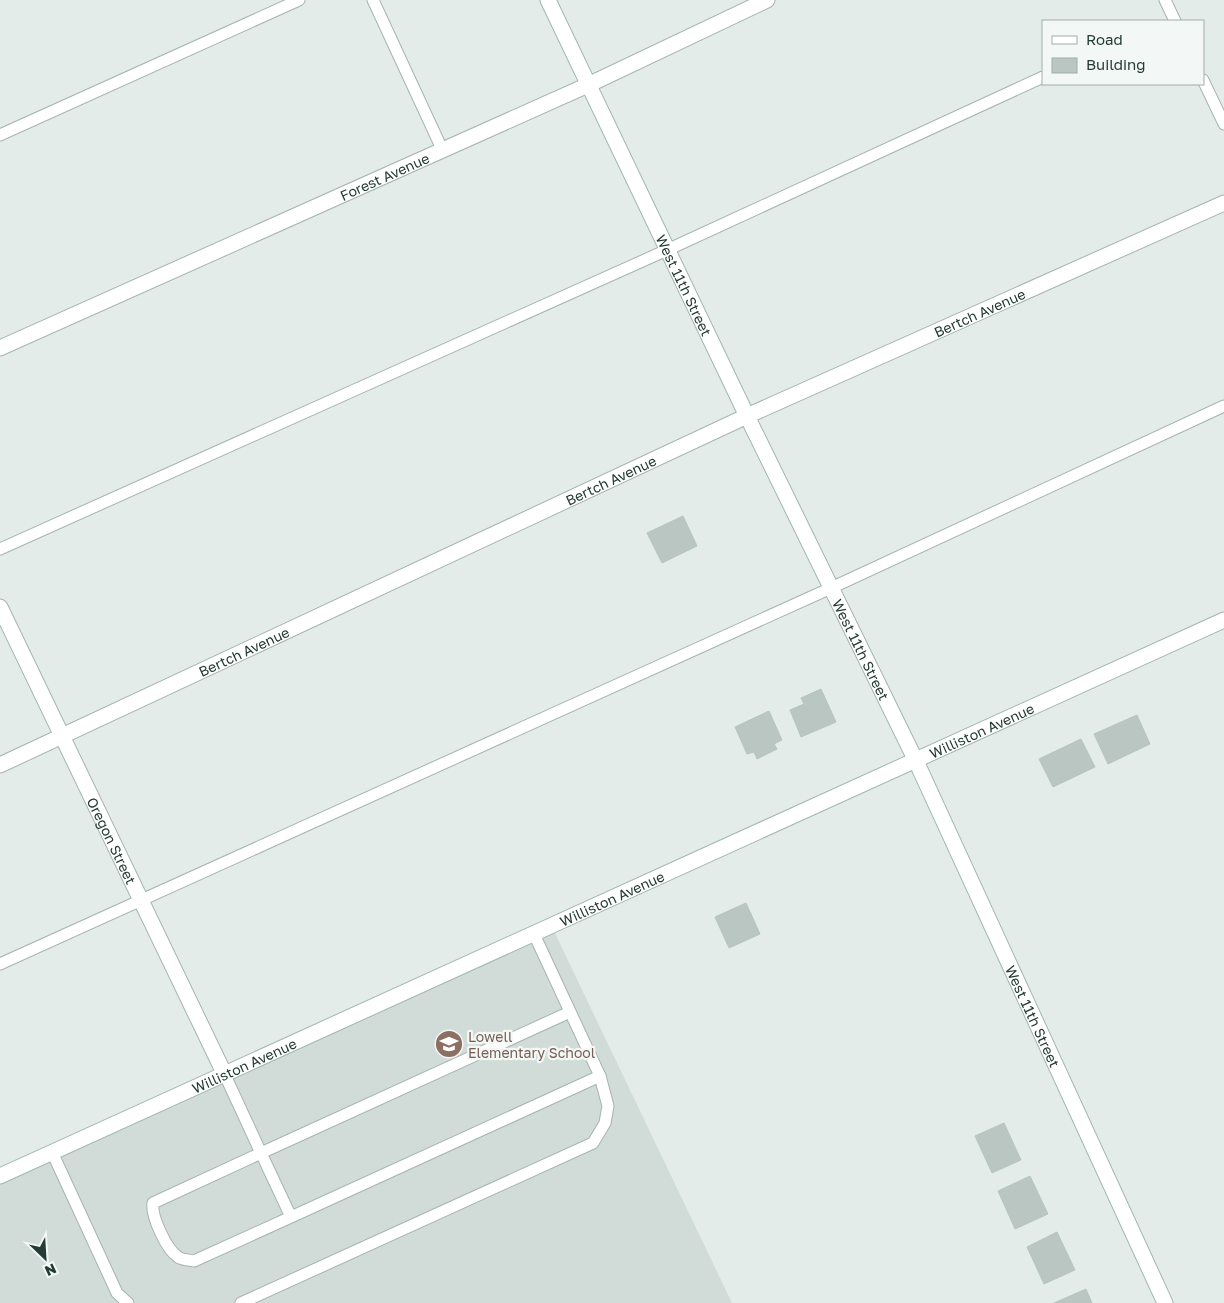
<svg xmlns="http://www.w3.org/2000/svg" width="1224" height="1303" font-family="'Golos Text',sans-serif">
	<style>
		.built { fill: #d1dbd7 }
		.building { fill: #b9c6c1; stroke: #b6c5bf }
		.lines { fill: none; stroke-linecap: round; stroke-linejoin: round }
		.service-casing { stroke: #a6b4af; stroke-width: 13 }
		.minor-casing { stroke: #a6b4af; stroke-width: 17 }
		.secondary-casing { stroke: #a2b6b0; stroke-width: 17 }
		.service { stroke: #fff; stroke-width: 11 }
		.minor { stroke: #fff; stroke-width: 15 }
		.secondary { stroke: #fff; stroke-width: 15 }
		.labels { text-anchor: middle; dominant-baseline: central; stroke-width: 4.5; stroke-linejoin: round; paint-order: stroke }
		.street-label { font-size: 14px; fill: #243c35; stroke: #f3f8f6 }
		.education-label { font-size: 14px; fill: #785e54; stroke: #f3f8f6; text-anchor: start }
	</style>
	<rect width="100%" height="100%" fill="#e3ece8"/>
	<path class="built" d="M551,925L732,1303H0V1176Z"/>
	<g class="building">
		<path d="M683,516L697,546L662,563L647,533Z"/>
		<path d="M821,689L836,722L801,737L790,710L804,704L801,698Z"/>
		<path d="M769,711L782,740L774,744L777,749L757,759L754,752L747,754L735,727Z"/>
		<path d="M1137,715L1150,744L1108,764L1094,734Z"/>
		<path d="M1081,739L1095,767L1053,787L1039,759Z"/>
		<path d="M746,903L760,934L729,948L715,917Z"/>
		<path d="M1004,1123L1021,1160L992,1173L975,1136Z"/>
		<path d="M1030,1176L1048,1214L1015,1229L998,1191Z"/>
		<path d="M1057,1232L1075,1270L1044,1284L1027,1247Z"/>
		<path d="M1086,1289L1092,1303H1054Z"/>
	</g>
	<g class="lines">
		<defs>
			<g id="service">
				<path d="M373,0L442,149"/>
				<path d="M1165,0L1175,21"/>
				<path d="M1203,80L1224,124"/>
				<path d="M0,135L299,0"/>
				<path d="M0,549L667,250L1043,77"/>
				<path d="M0,964L831,588L1224,406"/>
				<path d="M224,1073L261,1153L570,1012"/>
				<path d="M52,1152L117,1293L128,1303"/>
				<path d="M291,1217L194,1261C189,1260 182,1260 178,1257C166,1249 151,1216 153,1203L261,1153L291,1217L600,1076"/>
				<path d="M241,1303L593,1143L605,1123L608,1106L600,1076L534,934"/>
			</g>
			<g id="minor">
				<path id="s1" d="M0,348L588,85L767,0"/>
				<path id="s2" d="M0,607L224,1073"/>
				<path id="s3" d="M0,765L747,416L1224,203"/>
			</g>
			<g id="secondary">
				<path id="s4" d="M548,0L747,416L916,761L1165,1303"/>
				<path id="s5" d="M0,1176L1224,620"/>
			</g>
		</defs>
		<use href="#service" class="service-casing"/>
		<use href="#minor" class="minor-casing"/>
		<use href="#secondary" class="secondary-casing"/>
		<use href="#service" class="service"/>
		<use href="#minor" class="minor"/>
		<use href="#secondary" class="secondary"/>
	</g>
	<defs>
		<symbol id="school-disc" viewBox="-11 -11 22 22"><circle r="9.5" fill="#8d6e63" stroke="#f3f8f6"/><path d="M0-5L7-2L0 1L-7-2ZM-4 1L0 2.5L4 1V4Q0 6-4 4Z" fill="#fff"/></symbol>
	</defs>
	<g fill-rule="evenodd">
		<use href="#school-disc" x="433" y="1028" width="32" height="32"/>
	</g>
	<g class="labels">
		<g class="street-label">
			<text stroke="none"><textPath href="#s1" startOffset="421">Forest Avenue</textPath></text>
			<text stroke="none"><textPath href="#s4" startOffset="316">West 11th Street</textPath></text>
			<text stroke="none"><textPath href="#s3" startOffset="1079">Bertch Avenue</textPath></text>
			<text stroke="none"><textPath href="#s3" startOffset="674">Bertch Avenue</textPath></text>
			<text stroke="none"><textPath href="#s4" startOffset="721">West 11th Street</textPath></text>
			<text stroke="none"><textPath href="#s3" startOffset="269">Bertch Avenue</textPath></text>
			<text stroke="none"><textPath href="#s5" startOffset="1078">Williston Avenue</textPath></text>
			<text stroke="none"><textPath href="#s2" startOffset="259">Oregon Street</textPath></text>
			<text stroke="none"><textPath href="#s5" startOffset="672">Williston Avenue</textPath></text>
			<text stroke="none"><textPath href="#s4" startOffset="1126">West 11th Street</textPath></text>
			<text stroke="none"><textPath href="#s5" startOffset="268">Williston Avenue</textPath></text>
		</g>
		<g class="education-label">
			<text x="468" y="1036">Lowell<tspan x="468" dy="16">Elementary School</tspan></text>
		</g>
	</g>
	<rect x="1042" y="20" width="162" height="65" fill="#f3f8f6" stroke="#a0ada9"/>
	<rect x="1052" y="36" width="25" height="8" fill="#ffffff" stroke="#a0ada9"/>
	<text x="1086" y="45" font-size="15" fill="#243c35">Road</text>
	<rect x="1052" y="58" width="25" height="15" fill="#b9c6c1" stroke="#a0ada9"/>
	<text x="1086" y="70" font-size="15" fill="#243c35">Building</text>
	<g transform="translate(45 1258) rotate(155)" stroke="#f3f8f6" stroke-width="4" paint-order="stroke">
	<path d="M0-4L9 19L0 12L-9 19Z" fill="#243c35"/>
	<text y="-8" font-size="14" font-weight="bold" text-anchor="middle" fill="#243c35">N</text>
	</g>
</svg>
